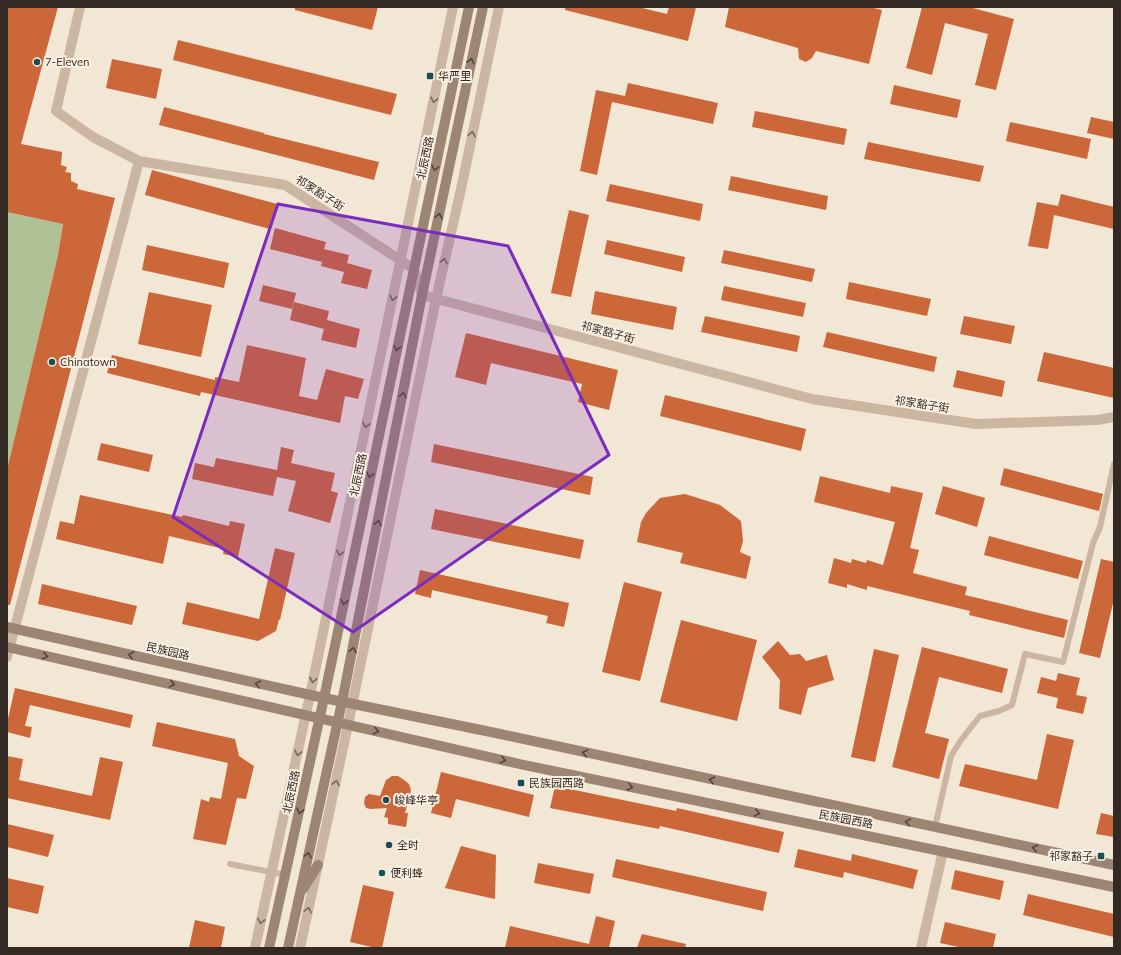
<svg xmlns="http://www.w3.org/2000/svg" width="1121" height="955" font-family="Mulish,'Noto Sans SC',sans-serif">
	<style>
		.green { fill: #afc195 }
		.building { fill: #cc6739 }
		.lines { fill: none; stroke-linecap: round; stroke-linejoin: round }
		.service { stroke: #cab6a1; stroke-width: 6 }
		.minor { stroke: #cab6a1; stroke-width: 10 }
		.tertiary { stroke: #cab6a1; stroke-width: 10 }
		.secondary { stroke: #9d8573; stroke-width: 10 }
		.oneway { stroke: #54453c }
		.oneway2 { stroke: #78695c }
		.marked { fill: #7b2cbf; fill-opacity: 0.2; stroke: #7b2cbf; stroke-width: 3; stroke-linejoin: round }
		.poi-dot { fill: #184e57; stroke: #faf0e1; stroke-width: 1.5 }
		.labels { text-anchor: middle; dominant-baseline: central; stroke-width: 4; stroke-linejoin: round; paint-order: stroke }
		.poi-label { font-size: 11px; fill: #342a24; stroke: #faf0e1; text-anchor: start }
		.street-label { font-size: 11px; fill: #342a24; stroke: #faf0e1 }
	</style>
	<rect width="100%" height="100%" fill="#f2e6d5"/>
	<path class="green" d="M7,212L63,224L58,255L7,470Z"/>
	<g class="building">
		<path d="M7,7H58L21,144L62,152L61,165L67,167L65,172L71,173V181L78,184L77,189L115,198L10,605H7V470L58,255L63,224L7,212Z"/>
		<path d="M295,7H378L372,30L295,10Z"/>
		<path d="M565,7H638L667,14L669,7H696L688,41L565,10Z"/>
		<path d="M729,7H869L882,10L869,64L816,51L812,58L806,62L799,59L798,48L725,27Z"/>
		<path d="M922,7H969L1014,19L996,90L975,85L988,34L945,23L932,75L906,68Z"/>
		<path d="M178,40L397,94L391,115L173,60Z"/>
		<path d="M112,59L162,69L156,99L106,88Z"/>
		<path d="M628,83L718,103L713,124L612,102L597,175L580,171L596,90L625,96Z"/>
		<path d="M894,85L961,100L957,118L890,104Z"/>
		<path d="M164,107L264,133V134L379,162L374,180L159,125Z"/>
		<path d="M755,111L847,129L844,145L752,127Z"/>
		<path d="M1091,117L1114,122V139L1087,133Z"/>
		<path d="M1010,122L1091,139L1087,159L1006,141Z"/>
		<path d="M868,142L984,166L980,182L864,159Z"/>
		<path d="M152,170L277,204L270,229L145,195Z"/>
		<path d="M731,176L828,196L826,210L728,190Z"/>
		<path d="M610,184L703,204L700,221L606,201Z"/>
		<path d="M1061,194L1114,207V229L1054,215L1048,249L1028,246L1037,202L1058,206Z"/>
		<path d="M569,210L589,215L571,297L551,293Z"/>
		<path d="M275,228L326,242L324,249L349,255L347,263L372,270L367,289L341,283L344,272L321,266L322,262L270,249Z"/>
		<path d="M607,240L685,257L682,272L604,254Z"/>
		<path d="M147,245L229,263L224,288L142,270Z"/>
		<path d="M724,250L815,269L812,282L721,263Z"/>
		<path d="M849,282L931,299L927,316L846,299Z"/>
		<path d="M263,285L296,293L292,309L259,301Z"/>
		<path d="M724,286L806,303L803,317L721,300Z"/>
		<path d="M595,291L677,307L673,330L591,314Z"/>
		<path d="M149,292L212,305L201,357L138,344Z"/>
		<path d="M294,302L329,311L327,320L360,329L356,348L321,340L324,329L290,320Z"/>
		<path d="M705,316L800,336L797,352L701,332Z"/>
		<path d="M964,316L1015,326L1011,344L960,334Z"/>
		<path d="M827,332L937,357L934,372L823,347Z"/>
		<path d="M466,333L618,370L609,410L578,402L582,384L491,363L486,385L455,377Z"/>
		<path d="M247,345L306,358L299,396L317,400L326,369L364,379L358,399L345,396L340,423L201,392L200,396L107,373L112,355L215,380V377L239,382Z"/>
		<path d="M1044,352L1114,368V398L1037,381Z"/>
		<path d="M957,370L1005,381L1002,397L953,387Z"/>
		<path d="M665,395L806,429L801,451L660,416Z"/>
		<path d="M101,443L153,455L149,472L97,460Z"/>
		<path d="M434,444L593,477L590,495L431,462Z"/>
		<path d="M281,447L294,450L291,463L335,473L331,491L338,493L330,523L288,511L296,481L277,477L273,496L192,479L195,463L214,467L216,458L277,470Z"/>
		<path d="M1004,468L1103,494L1099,511L1000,485Z"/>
		<path d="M820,476L890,493L891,486L923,493L910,548L919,550L913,573L967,587L965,595L1068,620L1064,638L969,615L970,611L867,586V590L847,584V588L828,583L834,558L851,563L852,559L866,563L867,560L883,565L895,522L814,502Z"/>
		<path d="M943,486L985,498L977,527L935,514Z"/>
		<path d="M685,494L720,505L741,521L743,541L740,552L751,557L746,579L680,563L683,553L637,542L641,522L646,513L660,498Z"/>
		<path d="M80,495L182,517L183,515L229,526L230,521L245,524L238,557L223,554L224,549L169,536L163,564L56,539L60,521L74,524Z"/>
		<path d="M435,509L584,540L580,559L431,529Z"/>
		<path d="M989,536L1083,561L1078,579L984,555Z"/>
		<path d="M275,548L295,553L280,620L279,619L276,631L258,641L182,624L187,602L259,619Z"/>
		<path d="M1101,559L1114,562V599L1100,658L1079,653Z"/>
		<path d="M420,570L569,603L564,627L546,623L548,616L432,590L431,598L415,594Z"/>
		<path d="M624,582L662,592L640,681L602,672Z"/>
		<path d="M42,584L137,606L132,625L38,604Z"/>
		<path d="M681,620L757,640L737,721L660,702Z"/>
		<path d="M778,641L790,655L800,654L806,661L827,655L834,680L808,688L801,715L779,709L780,680L762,657Z"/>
		<path d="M922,647L1008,669L1002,693L939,677L925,733L949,739L939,779L892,767Z"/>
		<path d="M874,649L899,655L875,762L851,757Z"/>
		<path d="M1058,673L1080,678L1076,695L1087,697L1083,714L1056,708L1058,698L1037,693L1041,677L1056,681Z"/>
		<path d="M15,688L133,715L130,728L30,705L25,726L32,727L30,738L7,732V723Z"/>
		<path d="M157,722L235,739L239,756L254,766L246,799L237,798L226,845L193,839L201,799L209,802L210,797L221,799L228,763L152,746Z"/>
		<path d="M1047,734L1074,740L1058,809L959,786L965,764L1037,780Z"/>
		<path d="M7,756L23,759L19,780L92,796L100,757L123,762L110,820L7,798Z"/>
		<path d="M441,772L534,795L529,817L456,799L451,818L431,813Z"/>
		<path d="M392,776H398L404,780L409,784L411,790L405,813H408L406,827L388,824V818L384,817L387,808L371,809L366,808L364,803L365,797L369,794L380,796L386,780Z"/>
		<path d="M555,786L676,811L677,808L784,832L779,853L660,826L659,829L550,808Z"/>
		<path d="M1101,813L1114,816V837L1096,834Z"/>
		<path d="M7,824L54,835L48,857L7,847Z"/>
		<path d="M461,846L496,855L495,899L445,888Z"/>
		<path d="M798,849L851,861L852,854L918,870L913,889L844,872L843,878L794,867Z"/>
		<path d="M616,859L767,892L763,911L612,877Z"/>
		<path d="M538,863L594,874L590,894L534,883Z"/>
		<path d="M955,870L1004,881L1000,900L951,889Z"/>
		<path d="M7,878L44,886L38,914L7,907Z"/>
		<path d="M363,885L394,892L382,948H376L350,942Z"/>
		<path d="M1028,894L1114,914V937L1023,915Z"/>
		<path d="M596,916L615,921L609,948H505L510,926L589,944Z"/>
		<path d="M195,920L225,927L221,948H189Z"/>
		<path d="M945,922L996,934L993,948H963L940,943Z"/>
		<path d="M642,934L686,944L685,948H637Z"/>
	</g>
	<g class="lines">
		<g class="service">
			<path d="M935,827L951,756L961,740L980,716L999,711L1012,705L1025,654L1063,662L1093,543L1100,527L1114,464"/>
			<path d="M230,864L286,875"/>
		</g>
		<g class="minor">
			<path d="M139,161L285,185L414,269L422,295L812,399L976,424L1097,420L1114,417"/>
			<path d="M7,657L139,161L93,137L56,111L80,7"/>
			<path d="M921,948L943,851"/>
		</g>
		<g class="tertiary">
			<path d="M255,948L310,695L453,7"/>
			<path d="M300,948L348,725L436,299L461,189L499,7"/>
		</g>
		<g class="secondary">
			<path d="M7,627L324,698L486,731L1114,865"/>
			<path d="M7,647L524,765L1114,887"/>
			<path d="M303,889L318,865"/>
			<path d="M269,948L324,698L469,7"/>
			<path d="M288,948L342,702L422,295L483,7"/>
		</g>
	</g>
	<defs><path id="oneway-chevron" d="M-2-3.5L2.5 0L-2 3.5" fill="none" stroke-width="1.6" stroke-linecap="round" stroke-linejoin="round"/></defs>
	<g class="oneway">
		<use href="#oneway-chevron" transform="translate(471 61) rotate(-78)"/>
		<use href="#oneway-chevron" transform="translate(435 168) rotate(102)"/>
		<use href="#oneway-chevron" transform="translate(439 216) rotate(-78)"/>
		<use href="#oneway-chevron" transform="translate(397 348) rotate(102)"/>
		<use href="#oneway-chevron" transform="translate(403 395) rotate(-79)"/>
		<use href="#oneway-chevron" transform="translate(370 475) rotate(102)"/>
		<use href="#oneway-chevron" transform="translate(378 523) rotate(-79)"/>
		<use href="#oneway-chevron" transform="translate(344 602) rotate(102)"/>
		<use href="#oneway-chevron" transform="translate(353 650) rotate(-79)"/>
		<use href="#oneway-chevron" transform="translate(131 655) rotate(-167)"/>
		<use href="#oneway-chevron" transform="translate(45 656) rotate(13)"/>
		<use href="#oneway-chevron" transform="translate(172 684) rotate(13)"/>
		<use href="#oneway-chevron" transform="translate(258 684) rotate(-167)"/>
		<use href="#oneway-chevron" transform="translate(376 731) rotate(13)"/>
		<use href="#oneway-chevron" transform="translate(585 753) rotate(-168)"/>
		<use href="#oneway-chevron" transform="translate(503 760) rotate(13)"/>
		<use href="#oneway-chevron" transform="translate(712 780) rotate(-168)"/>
		<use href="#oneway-chevron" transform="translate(630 787) rotate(11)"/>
		<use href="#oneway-chevron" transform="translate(300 811) rotate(102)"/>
		<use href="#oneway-chevron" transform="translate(757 813) rotate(11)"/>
		<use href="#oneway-chevron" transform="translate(908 822) rotate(-168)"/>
		<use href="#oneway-chevron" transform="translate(1035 848) rotate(-168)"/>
		<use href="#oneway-chevron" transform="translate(308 855) rotate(-77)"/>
	</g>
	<g class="oneway2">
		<use href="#oneway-chevron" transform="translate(434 100) rotate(102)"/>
		<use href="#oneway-chevron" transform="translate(472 134) rotate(-78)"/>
		<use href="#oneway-chevron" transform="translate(444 261) rotate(-77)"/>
		<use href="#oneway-chevron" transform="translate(393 298) rotate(102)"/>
		<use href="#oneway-chevron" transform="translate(366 425) rotate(102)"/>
		<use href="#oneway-chevron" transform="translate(340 553) rotate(102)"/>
		<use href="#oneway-chevron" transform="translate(313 680) rotate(102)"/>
		<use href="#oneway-chevron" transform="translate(298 753) rotate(102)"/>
		<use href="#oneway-chevron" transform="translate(336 783) rotate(-78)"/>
		<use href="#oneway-chevron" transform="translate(308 910) rotate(-78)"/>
		<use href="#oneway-chevron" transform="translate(261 921) rotate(102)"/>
	</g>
	<path class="marked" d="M278,204L508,246L609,455L353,632L173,517Z"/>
	<g class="poi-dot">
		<circle cx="37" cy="62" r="4"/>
		<rect x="426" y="72" width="8" height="8" rx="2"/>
		<circle cx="52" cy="362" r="4"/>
		<rect x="517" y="779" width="8" height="8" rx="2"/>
		<circle cx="386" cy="800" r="4"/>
		<circle cx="389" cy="845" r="4"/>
		<rect x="1097" y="852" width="8" height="8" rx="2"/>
		<circle cx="382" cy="873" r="4"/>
	</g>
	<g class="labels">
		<g class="poi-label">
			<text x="45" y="62">7-Eleven</text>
			<text x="438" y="76">华严里</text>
			<text x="60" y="362">Chinatown</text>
			<text x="529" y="783">民族园西路</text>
			<text x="394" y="800">峻峰华亭</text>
			<text x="397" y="845">全时</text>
			<text x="1093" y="856" text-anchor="end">祁家豁子</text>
			<text x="390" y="873">便利蜂</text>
		</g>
		<g class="street-label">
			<text transform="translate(425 158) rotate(-78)">北辰西路</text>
			<text transform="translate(320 193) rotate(33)">祁家豁子街</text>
			<text transform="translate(608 332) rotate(15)">祁家豁子街</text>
			<text transform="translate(922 404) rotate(9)">祁家豁子街</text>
			<text transform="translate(358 475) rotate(-78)">北辰西路</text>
			<text transform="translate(168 651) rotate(13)">民族园路</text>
			<text transform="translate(291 792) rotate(-78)">北辰西路</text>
			<text transform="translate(846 819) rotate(11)">民族园西路</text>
		</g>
	</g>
	<rect width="1121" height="955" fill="none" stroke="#342a24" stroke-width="16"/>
</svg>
